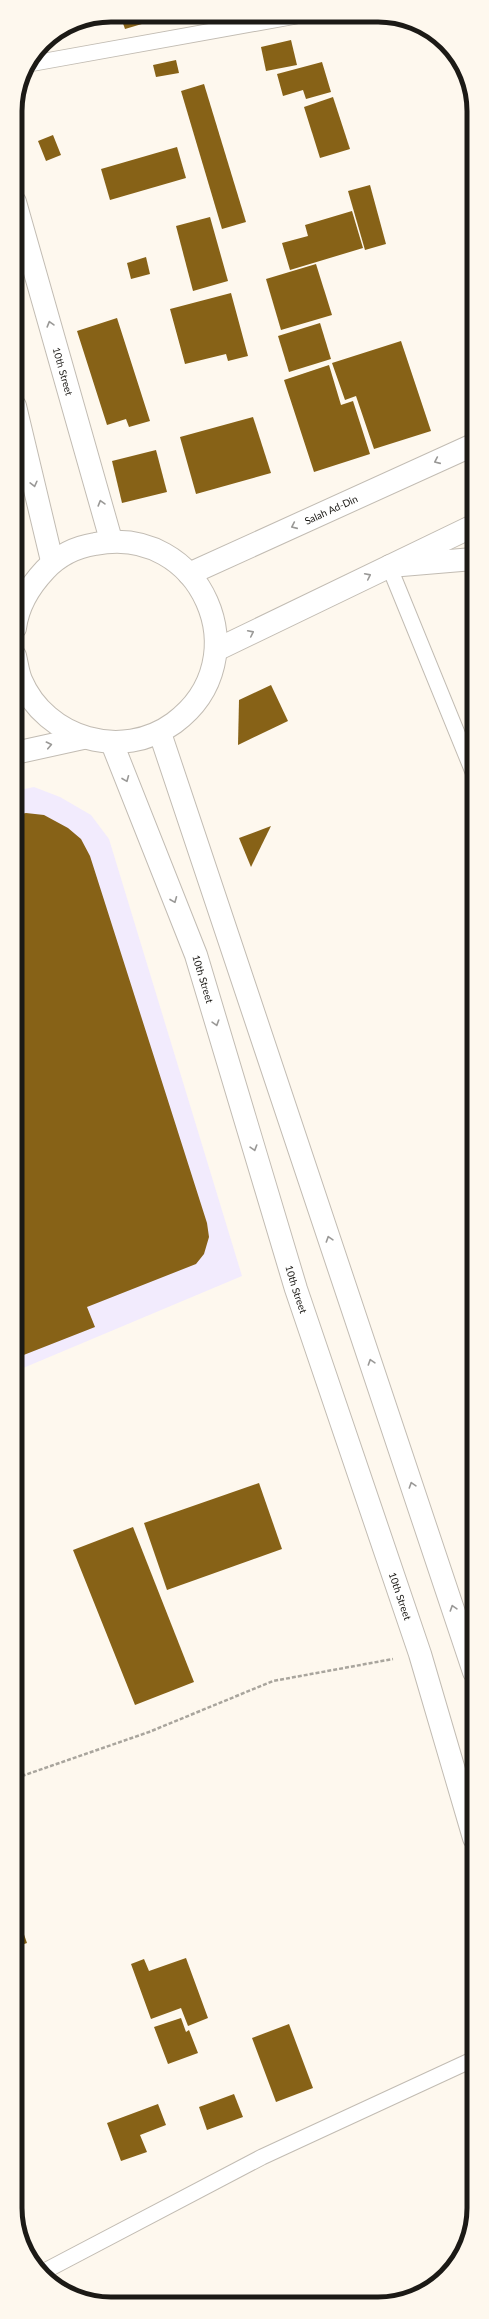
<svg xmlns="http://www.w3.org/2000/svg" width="489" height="2319" font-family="Lato,sans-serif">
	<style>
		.industrial { fill: #f2ebfd }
		.building { fill: #876217 }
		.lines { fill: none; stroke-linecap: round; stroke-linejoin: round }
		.lane-casing { stroke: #c2bcb3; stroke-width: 17 }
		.street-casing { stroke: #c2bcb3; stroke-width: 24 }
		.secondary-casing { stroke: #c2bcb3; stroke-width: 24 }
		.highway-casing { stroke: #c2bcb3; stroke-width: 24 }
		.path { stroke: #a9a59d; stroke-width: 2.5; stroke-dasharray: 4 2; stroke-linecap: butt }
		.lane { stroke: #fff; stroke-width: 15 }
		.street { stroke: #fff; stroke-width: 22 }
		.secondary { stroke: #fff; stroke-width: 22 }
		.highway { stroke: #fff; stroke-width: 22 }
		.oneway { stroke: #999896 }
		.labels { text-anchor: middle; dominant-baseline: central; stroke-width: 3.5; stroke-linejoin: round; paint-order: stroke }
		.street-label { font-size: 10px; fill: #1c1a16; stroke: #fef8ee }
		.rim { fill: none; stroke: #1c1a16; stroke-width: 5 }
	</style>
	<rect width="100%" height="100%" fill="#fef8ee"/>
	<path class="industrial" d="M34,787L60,797L91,815L109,839L242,1276L16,1371L15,791Z"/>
	<g class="building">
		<path d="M120,15H150L152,21L125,29Z"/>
		<path d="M291,40L297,65L266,71L261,47Z"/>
		<path d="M176,60L179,73L156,77L153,65Z"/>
		<path d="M322,62L331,92L306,99L303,90L283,96L277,74Z"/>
		<path d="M204,84L246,222L222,229L181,91Z"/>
		<path d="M333,97L350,149L320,158L304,107Z"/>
		<path d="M53,135L61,155L46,161L38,141Z"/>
		<path d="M177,147L186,178L110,200L101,169Z"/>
		<path d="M370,185L386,244L365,250L348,191Z"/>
		<path d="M352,211L363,248L290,270L282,243L308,236L305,225Z"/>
		<path d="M210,217L228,281L193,291L176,226Z"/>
		<path d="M146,257L150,274L131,279L127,263Z"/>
		<path d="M316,264L332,315L281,330L266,279Z"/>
		<path d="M231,293L248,356L228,361L226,354L185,364L170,309Z"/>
		<path d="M117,318L150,421L129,427L126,419L107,425L77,331Z"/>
		<path d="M320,323L331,359L289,372L278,336Z"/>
		<path d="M401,341L431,431L374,449L356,396L345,400L332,363Z"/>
		<path d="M329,365L341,405L353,401L370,454L314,472L284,380Z"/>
		<path d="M253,417L271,473L196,494L180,437Z"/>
		<path d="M156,450L167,492L122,503L112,461Z"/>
		<path d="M271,685L288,721L238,745L239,700Z"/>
		<path d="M26,813L44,815L68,828L81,839L90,856L207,1223L209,1237L204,1254L196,1264L87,1307L95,1327L16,1358L15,815Z"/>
		<path d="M271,826L251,867L239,838Z"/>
		<path d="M259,1483L282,1549L167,1590L144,1523Z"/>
		<path d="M133,1527L194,1682L135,1705L73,1550Z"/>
		<path d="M19,1920L27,1943L16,1947V1921Z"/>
		<path d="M186,1958L208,2018L188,2026L181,2008L151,2019L131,1964L144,1959L149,1971Z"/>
		<path d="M181,2018L186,2032L189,2030L198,2053L168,2064L154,2027Z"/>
		<path d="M289,2024L313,2088L276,2102L252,2038Z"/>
		<path d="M234,2094L243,2117L207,2130L199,2107Z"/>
		<path d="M158,2104L166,2125L140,2135L147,2152L121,2161L107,2123Z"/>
	</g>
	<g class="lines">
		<defs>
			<g id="lane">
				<path d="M29,64L296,16"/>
				<path d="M389,566L473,772"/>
				<path d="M41,2273L262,2157L474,2059"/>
			</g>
			<path id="street" d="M390,566L473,559"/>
			<g id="secondary">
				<path id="s1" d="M15,202L111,540"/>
				<path d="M15,406L52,561"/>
				<path d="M160,733L474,1672"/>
				<path id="s2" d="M112,743L196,955L296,1289L420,1654L474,1838"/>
			</g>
			<g id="highway">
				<path id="s3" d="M189,574L473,445"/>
				<path d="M15,628C18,605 29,587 45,570C58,556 76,547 95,544C201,523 261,659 174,723C122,761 46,739 21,680C18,673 17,664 15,656"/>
				<path d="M216,650L473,526"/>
				<path d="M15,753L83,738"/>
			</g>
		</defs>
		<use href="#lane" class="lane-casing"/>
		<use href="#street" class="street-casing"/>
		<use href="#secondary" class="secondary-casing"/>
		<use href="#highway" class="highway-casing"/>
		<path class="path" d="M16,1778L149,1732L273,1681L393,1659"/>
		<use href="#lane" class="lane"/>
		<use href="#street" class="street"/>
		<use href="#secondary" class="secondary"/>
		<use href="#highway" class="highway"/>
	</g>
	<defs><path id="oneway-chevron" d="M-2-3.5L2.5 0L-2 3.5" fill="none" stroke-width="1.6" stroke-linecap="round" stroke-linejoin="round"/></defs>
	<g class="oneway">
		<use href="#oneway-chevron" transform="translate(50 324) rotate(-106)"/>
		<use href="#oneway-chevron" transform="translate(437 461) rotate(156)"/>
		<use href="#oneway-chevron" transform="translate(34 484) rotate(76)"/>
		<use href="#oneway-chevron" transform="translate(101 503) rotate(-106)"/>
		<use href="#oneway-chevron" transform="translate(294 526) rotate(156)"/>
		<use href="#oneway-chevron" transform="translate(368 576) rotate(-26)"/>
		<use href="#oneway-chevron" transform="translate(251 633) rotate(-26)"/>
		<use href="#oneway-chevron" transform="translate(49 745) rotate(-12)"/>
		<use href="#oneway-chevron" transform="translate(126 779) rotate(68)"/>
		<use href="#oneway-chevron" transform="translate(174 900) rotate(68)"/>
		<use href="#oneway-chevron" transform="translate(216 1023) rotate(73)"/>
		<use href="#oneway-chevron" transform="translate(254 1148) rotate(73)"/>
		<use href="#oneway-chevron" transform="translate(329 1239) rotate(-108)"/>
		<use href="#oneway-chevron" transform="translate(371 1362) rotate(-108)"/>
		<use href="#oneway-chevron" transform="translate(412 1485) rotate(-108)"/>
		<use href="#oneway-chevron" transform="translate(453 1608) rotate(-108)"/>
	</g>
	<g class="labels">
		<g class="street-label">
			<text stroke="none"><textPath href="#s1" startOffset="176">10th Street</textPath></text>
			<text stroke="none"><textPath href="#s3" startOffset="156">Salah Ad-Din</textPath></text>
			<text stroke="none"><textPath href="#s2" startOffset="253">10th Street</textPath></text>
			<text stroke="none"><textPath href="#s2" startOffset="577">10th Street</textPath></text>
			<text stroke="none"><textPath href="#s2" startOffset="901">10th Street</textPath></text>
		</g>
	</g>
	<path d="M0 0H489V2319H0ZM111 22H378A89 89 0 0 1 467 111V2208A89 89 0 0 1 378 2297H111A89 89 0 0 1 22 2208V111A89 89 0 0 1 111 22Z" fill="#fef8ee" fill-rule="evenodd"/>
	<path class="rim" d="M111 22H378A89 89 0 0 1 467 111V2208A89 89 0 0 1 378 2297H111A89 89 0 0 1 22 2208V111A89 89 0 0 1 111 22Z"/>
</svg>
